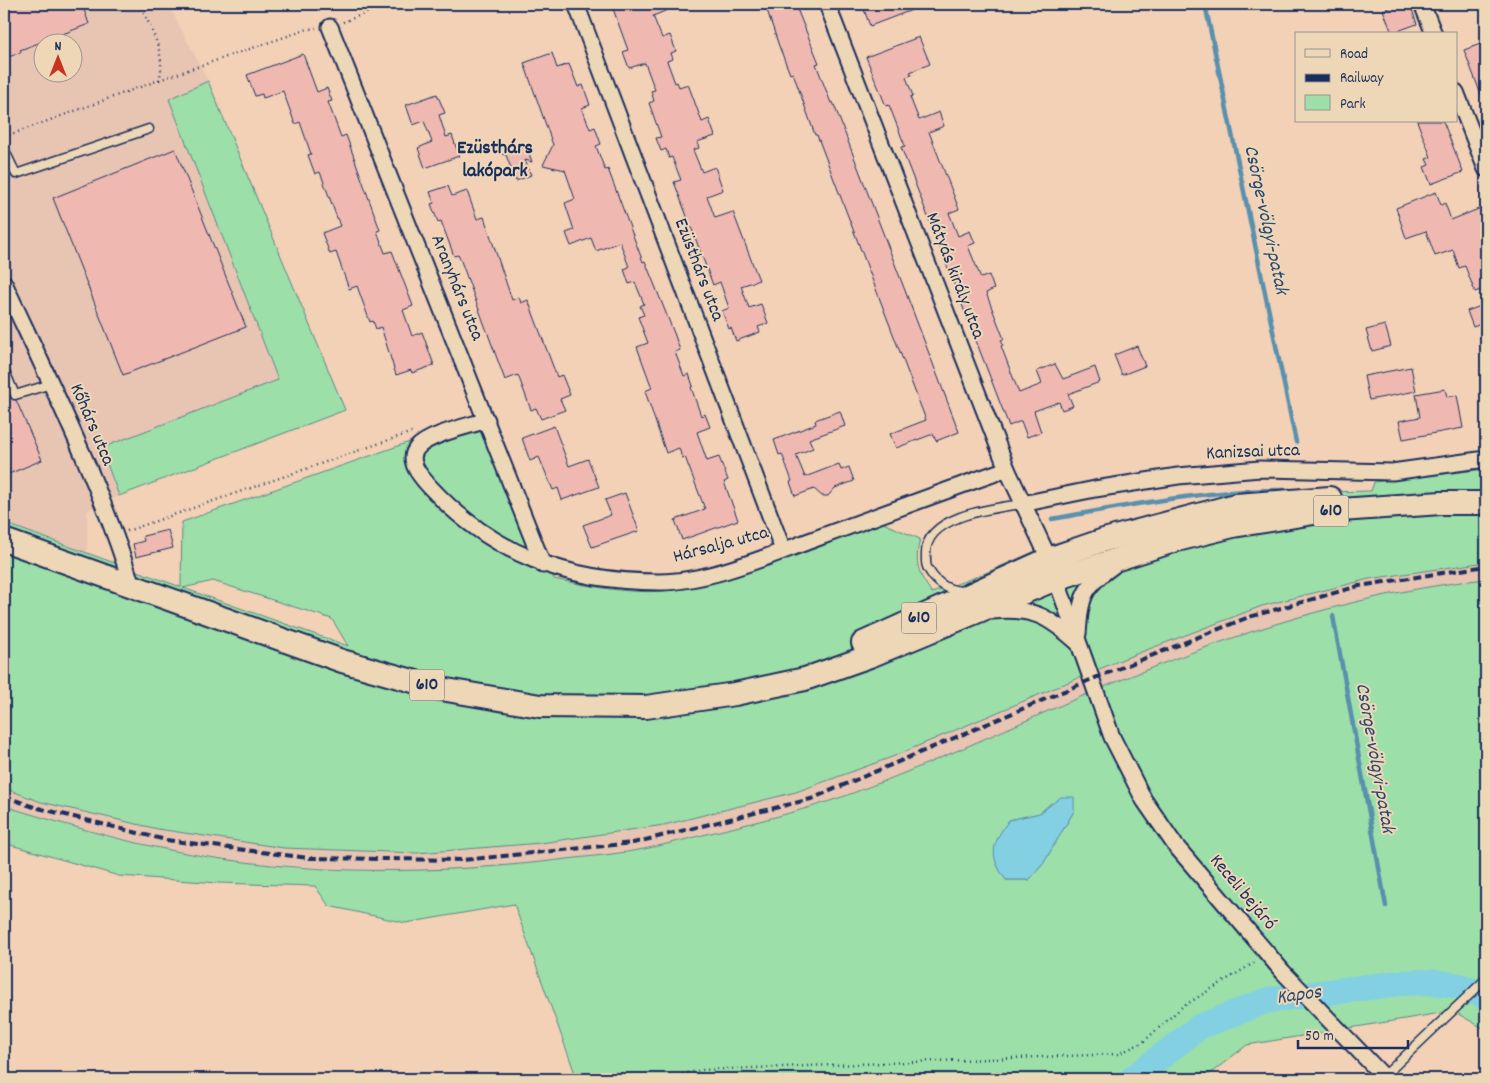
<svg xmlns="http://www.w3.org/2000/svg" width="1490" height="1083" font-family="Dekko,sans-serif">
	<style>
		.built { fill: #e8c4b2; fill-rule: evenodd }
		.green { fill: #9cdfa9; stroke: #5c8784; fill-rule: evenodd }
		.water { fill: #83d0e2; stroke: #5990ad }
		.lines { fill: none; stroke-linecap: round; stroke-linejoin: round }
		.stream { stroke: #5990ad; stroke-width: 4.5 }
		.river { stroke: #83d0e2; stroke-width: 26 }
		.building { fill: #efb9b2; stroke: #1b2f5e }
		.lane-casing { stroke: #1b2f5e; stroke-width: 11 }
		.street-casing { stroke: #1b2f5e; stroke-width: 19 }
		.primary-casing { stroke: #1b2f5e; stroke-width: 26 }
		.path { stroke: #1b2f5e; stroke-width: 2.5; stroke-dasharray: 1 4; stroke-linecap: butt }
		.lane { stroke: #edd7b6; stroke-width: 8 }
		.street { stroke: #edd7b6; stroke-width: 15 }
		.primary { stroke: #edd7b6; stroke-width: 22 }
		.rail { stroke: #1b2f5e; stroke-width: 4; stroke-dasharray: 8 4; stroke-linecap: butt }
		.labels { text-anchor: middle; dominant-baseline: central; stroke-width: 4; stroke-linejoin: round; paint-order: stroke }
		.shield { fill: #edd7b6; stroke: #5a6178; stroke-width: 1 }
		.shield-label { font-size: 18px; font-weight: bold; fill: #1b2f5e }
		.street-label { font-size: 19px; fill: #1b2f5e; stroke: #edd7b6 }
		.neighbourhood-label { font-size: 20px; font-weight: bold; fill: #1b2f5e; stroke: #edd7b6 }
		.water-label { font-size: 20px; font-style: italic; fill: #2b4772; stroke: #edd7b6 }
	</style>
	<rect width="100%" height="100%" fill="#f2d1b6"/>
	<filter id="ink" filterUnits="userSpaceOnUse"><feTurbulence type="fractalNoise" baseFrequency=".02" numOctaves="2"/><feDisplacementMap in="SourceGraphic" scale="10" xChannelSelector="R" yChannelSelector="G"/><feConvolveMatrix kernelMatrix="1 2 1 2 8 2 1 2 1" color-interpolation-filters="sRGB"/></filter>
	<g filter="url(#ink)">
		<g class="built">
			<path d="M4,4H168L208,81L169,99L278,381L101,448L119,496L87,511V554L4,523ZM42,42H72V72H42Z"/>
			<path d="M1486,562V579L1368,599L1254,631L1152,667L921,766L842,797L753,823L641,850L536,863L444,871L366,870L256,863L175,851L90,831L4,806V788L41,802L158,829L284,848L417,853L541,843L664,825L796,792L892,757L1123,659L1262,606L1369,579Z"/>
		</g>
		<g class="green">
			<path d="M208,81L345,410L119,496L101,448L278,380L169,99Z"/>
			<path d="M489,414L554,579C590,586 626,594 663,591C735,584 814,546 883,523L920,539C914,563 918,573 932,593L981,575L1049,545L1113,526L1273,493L1371,491L1374,482L1486,469V562L1369,579L1262,606L1123,659L892,757L796,792L664,825L541,843L417,853L284,848L158,829L41,802L4,788V523L181,587L182,522ZM213,581L332,619L348,646L183,588Z"/>
			<path d="M1486,579V1030L1453,1011L1247,1045L1203,1079H577L514,904L406,923L329,906L315,886L219,883L119,876L4,843V806C60,823 117,840 175,851C304,876 438,875 567,859C593,856 619,854 644,849C669,844 694,837 719,831C761,821 804,810 845,796C949,758 1048,708 1151,668C1258,626 1372,591 1486,579ZM1051,803L1074,811L1043,864L1029,880H1006C987,853 995,846 1009,820L1040,813Z"/>
		</g>
		<path class="water" d="M1061,797H1074V811L1043,864L1029,880H1006C988,855 992,843 1009,820L1040,813Z"/>
		<g class="lines">
			<g class="stream">
				<path d="M1205,4L1296,442"/>
				<path d="M1052,519C1130,505 1210,489 1290,490"/>
				<path d="M1333,616L1386,906"/>
				<path d="M1398,975L1399,983"/>
			</g>
			<path class="river" d="M1132,1079L1199,1027L1268,1000L1399,983L1434,982L1459,986L1486,996"/>
		</g>
		<g class="building">
			<path d="M4,4H82L89,24L20,50L21,52L4,59Z"/>
			<path d="M619,4H682L653,16L662,38L670,35L676,51L671,53L673,59L667,61L675,83L677,82L679,87L688,84L702,122L709,119L715,136L697,142L699,148L693,150L702,172L715,167L723,190L707,196L715,218L733,212L755,270L759,280L741,286L749,308L761,304L768,323L758,327L760,332L736,341L731,328L729,329L722,311L729,308L720,282L713,285L674,182L681,180L672,157L669,158L666,149L661,151L656,138L661,137L649,103L654,101L651,91L655,90L645,63L629,68L623,52L628,50L612,6Z"/>
			<path d="M765,4H795L819,63L816,64L831,103L833,102L959,432L936,441L933,434L896,448L890,434L926,420L817,135H815L793,73L790,74L779,46Z"/>
			<path d="M862,4H925V5L870,26Z"/>
			<path d="M1400,4H1410L1417,24L1392,33L1383,10Z"/>
			<path d="M919,37L930,64L910,72L912,75L906,77L913,96L910,97L919,120L939,112L944,126L929,132L959,209L949,213L958,236L970,231L975,243L968,246L981,278L989,275L994,289L986,293L1004,339L1001,340L1003,345L1001,346L1019,393L1042,384L1037,371L1055,364L1063,379L1095,367L1100,382L1068,394L1073,406L1062,410L1059,402L1034,411L1041,432L1027,437L1021,421L1009,426L901,147L905,146L889,105L886,106L866,57Z"/>
			<path d="M1486,42V105H1485L1464,50Z"/>
			<path d="M552,53L557,68L569,64L578,87L583,85L590,105L582,108L590,129L595,127L601,144L596,146L605,170L608,169L643,262L645,261L674,333L680,350L675,352L684,376L689,374L693,386L691,387L701,416L705,414L710,427L697,432L707,461L719,457L728,480L724,482L738,520L682,540L675,520L705,509L685,457L682,458L679,448L666,453L645,391L652,388L637,347L648,343L638,317L644,315L640,306L644,304L635,282L629,284L624,269L629,267L620,242L596,251L591,238L571,246L566,233L574,230L565,203L575,199L565,170L543,165L553,145L524,63Z"/>
			<path d="M303,54L317,92L327,88L332,101L328,102L341,137L346,135L380,230L377,231L385,253L392,251L413,306L403,310L412,336L422,332L434,365L412,373L411,370L396,375L381,327L376,329L373,321L370,322L357,286L349,289L336,252L330,254L322,233L340,226L320,172L315,174L308,155L311,154L300,122L295,124L283,91L263,98L262,94L255,96L247,75Z"/>
			<path d="M437,94L445,113L439,115L446,137L452,135L459,156L425,168L418,148L432,142L424,121L413,125L406,105Z"/>
			<path d="M1417,121H1443L1463,172L1431,184L1424,167L1429,165L1426,159L1431,157Z"/>
			<path d="M526,145L532,162L525,160L531,175L516,181L506,155L502,154Z"/>
			<path d="M175,149L246,327L123,375L53,198Z"/>
			<path d="M448,186L452,196L467,191L477,219L484,217L512,300L519,297L521,303L528,300L557,377L562,375L570,395L560,399L565,410L541,419L536,408L531,410L518,375L505,380L461,261L458,255L454,256L441,221L438,222L431,204L434,203L430,192Z"/>
			<path d="M1436,192L1441,205L1445,203L1451,220L1486,206V288L1475,292L1465,266L1459,268L1453,250L1435,256L1426,231L1406,238L1396,208Z"/>
			<path d="M1481,306L1486,322L1473,327L1467,311Z"/>
			<path d="M1385,325L1391,346L1372,351L1366,330Z"/>
			<path d="M1137,346L1145,366L1122,375L1114,355Z"/>
			<path d="M1411,367L1416,391L1369,400L1364,376Z"/>
			<path d="M4,383L10,398L16,400L42,460L4,476Z"/>
			<path d="M1445,389L1447,397L1457,395L1463,428L1403,439L1399,421L1420,417L1416,394Z"/>
			<path d="M840,411L845,426L809,439L813,448L796,455L805,477L839,464L841,470L849,467L854,481L835,488L828,496H822L814,489L795,496L790,482L792,481L782,454L779,455L774,440L816,424L815,420Z"/>
			<path d="M554,426L569,466L588,459L599,487L562,500L558,488L553,490L539,457L530,461L522,438Z"/>
			<path d="M625,493L639,531L592,547L583,525L611,515L605,500Z"/>
			<path d="M168,530L173,548L136,557L133,544L144,541L143,536Z"/>
		</g>
		<g class="lines">
			<defs>
				<g id="lane">
					<path d="M4,149L16,174L149,129"/>
					<path d="M4,369L15,395L51,384"/>
					<path d="M961,591C947,590 937,583 930,572C925,566 926,561 926,553C926,515 995,508 1022,504"/>
					<path d="M1383,1077L1486,979"/>
				</g>
				<g id="street">
					<path d="M576,4L783,550"/>
					<path d="M827,4L1007,469L1049,559L1112,737L1144,800L1175,845L1283,972L1386,1079"/>
					<path d="M1422,4L1434,34"/>
					<path d="M330,27L543,565"/>
					<path d="M1456,92L1486,169"/>
					<path d="M4,283C50,382 100,482 132,586"/>
					<path d="M487,420C469,426 429,434 417,448C406,461 421,477 430,487C492,554 568,582 659,582C708,582 766,557 812,540C877,516 942,492 1007,469"/>
					<path d="M1022,504L1095,489L1178,476L1260,469L1392,472L1486,459"/>
					<path d="M992,611C1032,607 1048,616 1077,642"/>
					<path d="M1078,634C1081,597 1082,588 1113,566"/>
				</g>
				<g id="primary">
					<path d="M4,540L342,661L441,689L540,706L646,707L735,694L805,679L870,656L1056,579L1177,540L1233,526L1326,511L1441,503H1486"/>
					<path d="M863,643L1049,559L1104,540L1236,505L1330,498"/>
				</g>
			</defs>
			<use href="#lane" class="lane-casing"/>
			<use href="#street" class="street-casing"/>
			<use href="#primary" class="primary-casing"/>
			<g class="path">
				<path d="M343,22L390,4"/>
				<path d="M159,80L308,29L316,28"/>
				<path d="M4,137L159,80C167,54 150,28 140,4"/>
				<path d="M127,531L412,432"/>
				<path d="M674,1079L682,1074L703,1070L1118,1054L1142,1043L1182,1007L1257,961"/>
			</g>
			<use href="#lane" class="lane"/>
			<use href="#street" class="street"/>
			<use href="#primary" class="primary"/>
			<path class="rail" d="M4,796L34,807L166,840L309,858L463,860L633,843L811,799L1090,680L1249,617L1359,586L1486,566"/>
		</g>
	</g>
	<g class="labels">
		<g class="shield">
			<rect x="1313.5" y="495.5" width="35" height="31" rx="4"/>
			<rect x="901.5" y="602.5" width="35" height="31" rx="4"/>
			<rect x="409.5" y="669.5" width="35" height="31" rx="4"/>
		</g>
		<g class="shield-label">
			<text x="1331" y="511">610</text>
			<text x="919" y="618">610</text>
			<text x="427" y="685">610</text>
		</g>
		<g class="street-label">
			<text transform="translate(698 270) rotate(69)">Ezüsthárs utca</text>
			<text transform="translate(954 276) rotate(69)">Mátyás király utca</text>
			<text transform="translate(456 288) rotate(68)">Aranyhárs utca</text>
			<text transform="translate(91 425) rotate(67)">Kőhárs utca</text>
			<text transform="translate(1253 453) rotate(-2)">Kanizsai utca</text>
			<text transform="translate(721 546) rotate(-15)">Hársalja utca</text>
			<text transform="translate(1242 893) rotate(50)">Keceli bejáró</text>
		</g>
		<g class="neighbourhood-label">
			<text x="495" y="149">Ezüsthárs<tspan x="495" dy="23">lakópark</tspan></text>
		</g>
		<g class="water-label">
			<text transform="translate(1265 220) rotate(78)">Csörge-völgyi-patak</text>
			<text transform="translate(1374 758) rotate(80)">Csörge-völgyi-patak</text>
			<text transform="translate(1299 996) rotate(-8)">Kapos</text>
		</g>
	</g>
	<rect width="1490" height="1083" fill="none" stroke="#edd7b6" stroke-width="20"/>
	<rect x="10" y="10" width="1470" height="1063" fill="none" stroke="#1b2f5e" stroke-width="2" filter="url(#ink)"/>
	<rect x="1295" y="32" width="162" height="90" fill="#edd7b6" stroke="#999493"/>
	<rect x="1305" y="49" width="25" height="8" fill="#edd7b6" stroke="#999493"/>
	<text x="1340" y="58" font-size="15" fill="#1b2f5e">Road</text>
	<rect x="1305" y="74" width="25" height="8" fill="#1b2f5e" stroke="#999493"/>
	<text x="1340" y="82" font-size="15" fill="#1b2f5e">Railway</text>
	<rect x="1305" y="95" width="25" height="15" fill="#9cdfa9" stroke="#999493"/>
	<text x="1340" y="108" font-size="15" fill="#1b2f5e">Park</text>
	<g transform="translate(58 58)"><circle r="24" fill="#edd7b6" stroke="#999493"/>
	<path d="M0-4L9 19L0 12L-9 19Z" fill="#c8321e"/>
	<text y="-8" font-size="14" font-weight="bold" text-anchor="middle" fill="#1b2f5e">N</text>
	</g>
	<path d="M1298 1040v8h110v-8" fill="none" stroke="#1b2f5e" stroke-width="2.5"/>
	<text x="1305" y="1040" font-size="15" fill="#1b2f5e" stroke="#edd7b6" stroke-width="4" paint-order="stroke">50 m</text>
</svg>
